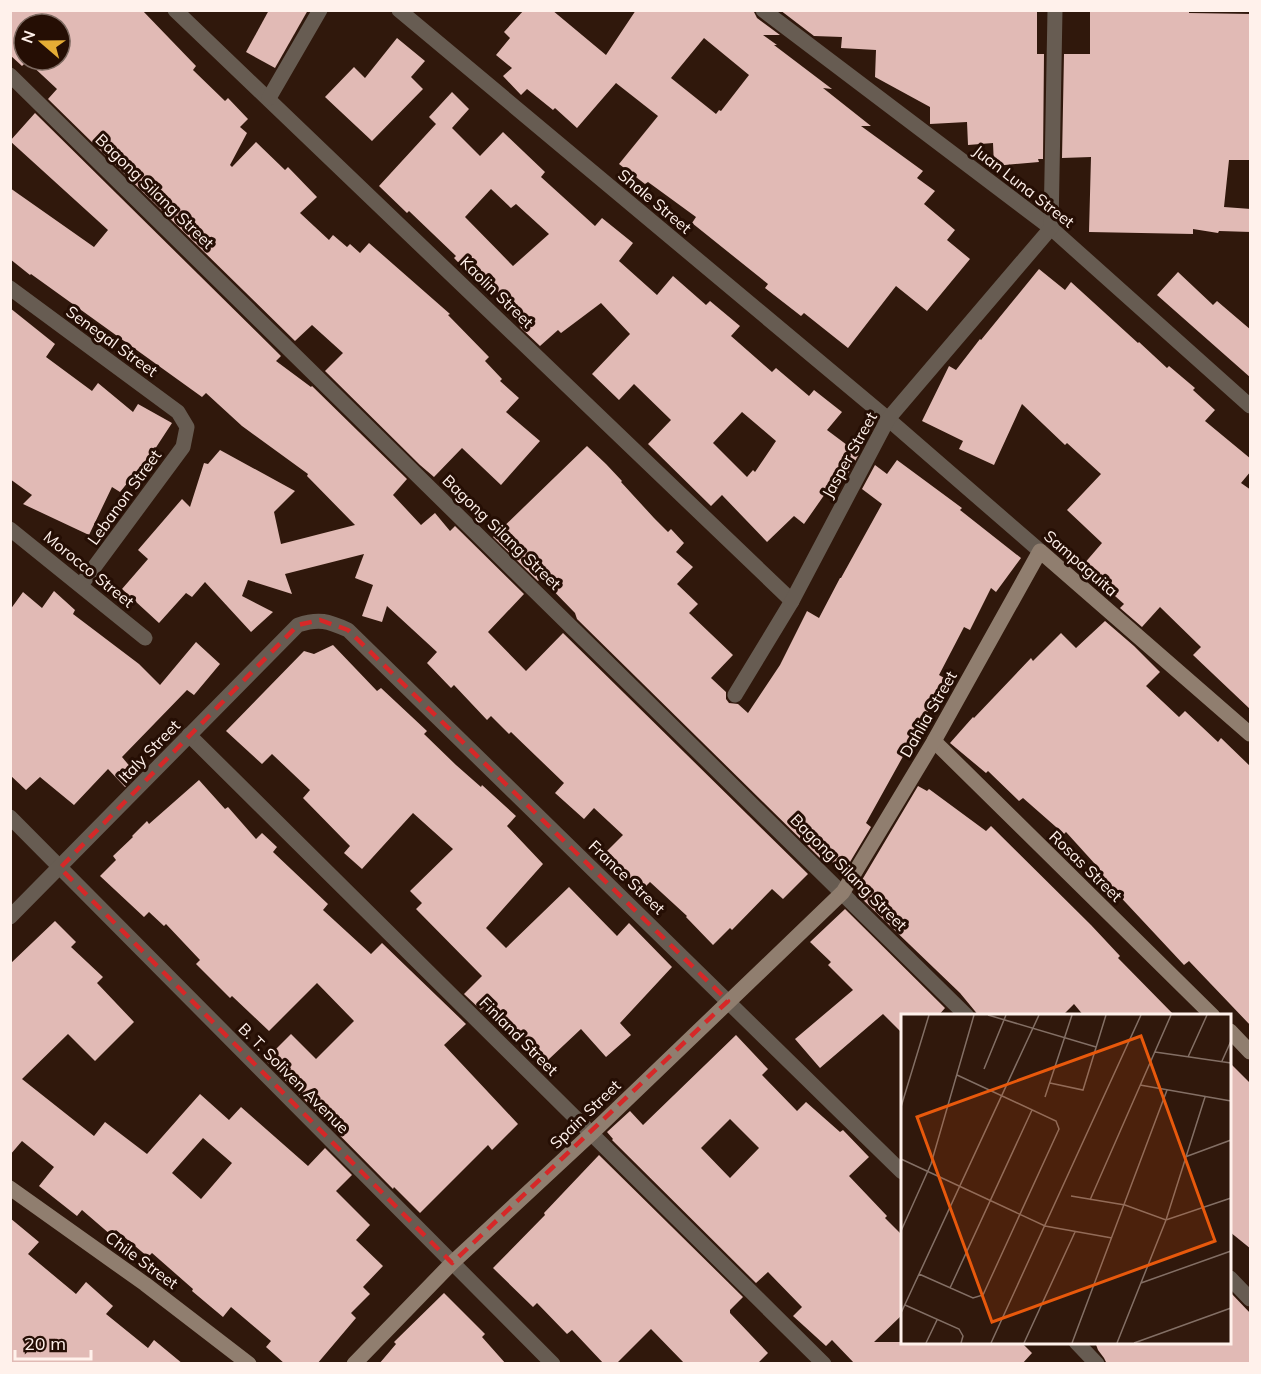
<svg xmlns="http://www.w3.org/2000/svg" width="1261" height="1374" font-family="Mulish,sans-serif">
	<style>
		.building { fill: #e1bab5; fill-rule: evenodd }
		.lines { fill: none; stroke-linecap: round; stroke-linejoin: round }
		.street { stroke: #675c52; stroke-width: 15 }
		.secondary { stroke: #907e6f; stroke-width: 15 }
		.marked { fill: none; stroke: #d62828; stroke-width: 4.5; stroke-dasharray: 12 8; stroke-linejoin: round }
		.labels { text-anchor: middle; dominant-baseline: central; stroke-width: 6; stroke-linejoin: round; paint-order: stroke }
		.street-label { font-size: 16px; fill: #fff1eb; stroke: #250e04 }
		.inset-road { fill: none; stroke: #836f65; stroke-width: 1.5 }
		.view { fill: #e8590c; fill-opacity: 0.15; stroke: #e8590c; stroke-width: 3 }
		.inset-edge { fill: none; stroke: #fff1eb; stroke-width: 3 }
	</style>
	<rect width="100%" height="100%" fill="#30180c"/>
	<g class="building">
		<path d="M10,10H142L196,66L193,70L225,101L228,98L248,119L240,127L247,133L230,165L232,167L256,142L285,170L288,167L317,197L300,213L329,240L333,235L347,247L350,244L360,253L369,243L450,314L448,315L489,357L485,361L502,379L500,381L519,398L506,412L540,441L501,485L462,448L434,477L420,465L325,371L343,353L312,325L295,341L48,99L57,89L27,61L22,66L10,55ZM24,24H60V60H24Z"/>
		<path d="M269,10H308L275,68L246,52Z"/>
		<path d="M524,10H552L606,55L636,10H753L757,18L780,35H763L777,45H774L832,89L823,88L871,126H861L923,171L917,178L935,191L924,204L955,230L947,240L970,259L927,311L896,286L848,348L804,313L801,316L765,288L768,284L692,223L696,217L648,182L645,184L619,164L658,116L616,83L577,128L555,108L553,110L527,89L521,95L503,76L512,68L496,55L510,38L504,32ZM704,38L749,75L721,111L719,110L716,114L671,78Z"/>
		<path d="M780,10H1037V54H1044L1043,159H1038L1039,162L994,166L993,143L968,145L967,122L930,124V107L875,77L876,50L841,48L842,37L814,36Z"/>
		<path d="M1090,10H1189V13L1251,14V160H1229L1224,207L1251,209V232L1219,231L1218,233L1193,229V234L1089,232L1091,157L1062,158L1064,54H1090Z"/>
		<path d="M397,38L425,61L411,77L423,89L372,141L325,97L354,67L365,78Z"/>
		<path d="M452,92L469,109L452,128L480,156L503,132L545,172L541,177L595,226L602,218L633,243L619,261L657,295L673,276L706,305L710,301L740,326L731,336L772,372L776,368L809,396L814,390L842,412L827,430L859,454L841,486L834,481L804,524L794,516L767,542L722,495L711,506L648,444L671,420L634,384L619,400L592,374L630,334L601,303L561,333L558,330L540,346L521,328L512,315L515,312L487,278L480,285L454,258L456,256L409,211L407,213L379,186L436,124L429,117ZM491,189L511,208L516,204L549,234L513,266L465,217ZM742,412L776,441L755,472L753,470L747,477L713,443Z"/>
		<path d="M35,113L281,356L276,361L311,387L312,386L407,479L393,495L421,525L435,513L450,531L455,526L524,594L488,632L526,671L563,633L808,874L783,899L772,889L732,930L730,928L713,945L686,917L687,916L650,882L642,890L605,853L623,835L594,808L584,819L555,793L564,783L511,732L509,734L491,716L487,720L454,685L451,688L427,663L437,652L387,606L382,622L362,616L373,585L355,578L364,554L285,574L292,594L248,580L242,596L273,612L251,632L205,582L192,597L186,593L159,623L122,589L148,559L138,550L182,499L190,507L204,463L208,464L220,450L295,491L274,512L281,544L355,525L307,476L308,474L242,426L206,393L202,397L31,274L30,275L10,259V188L94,247L108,230L10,141Z"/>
		<path d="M1039,269L1065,290L1071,282L1138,343L1139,342L1167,368L1169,366L1195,388L1193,390L1215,410L1205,421L1251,459V471L1241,483L1251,490V710L1193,655L1201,647L1160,607L1142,627L1120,608L1124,604L1115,596L1117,594L1083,565L1102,543L1067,510L1101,474L1067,443L1065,445L1022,404L994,465L959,449L963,441L922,421L949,366L956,370L980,339L981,340Z"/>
		<path d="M1178,272L1213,305L1217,301L1251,330V378L1157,295Z"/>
		<path d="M10,308L55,344L46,357L92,391L98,383L133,412L138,404L172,423L155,449L120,492L112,487L89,535L23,504L32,495L10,479Z"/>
		<path d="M587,446L606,464L622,481L621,482L654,518L668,532L671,529L684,543L676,552L693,567L677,584L698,604L689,613L733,655L711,678L726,692V699L729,703L738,704L748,713L780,665L807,611L819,618L840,578H841L882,504L862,489L875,465L887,474L897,460L962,508L960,510L1021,558L996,592L991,588L970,630L964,627L939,675L946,679L866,823L871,827L844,872L825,856L822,860L577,619L575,613L541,578L538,581L493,537Z"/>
		<path d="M54,591L75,610L73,614L139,664L160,685L196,642L220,664L194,695L187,690L122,757L137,775L125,787L108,769L74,805L40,777L26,790L10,775V610L23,592L42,608Z"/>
		<path d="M1105,621L1134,646L1160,672L1146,686L1179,717L1185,711L1218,742L1221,738L1251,767V1026L1189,961L1184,965L1113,889L1111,891L1089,869L1095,864L1066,832L1064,834L1023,798L1019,801L988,771L986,773L950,743L973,717L974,718L1031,658L1033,661L1061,633L1076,648Z"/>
		<path d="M333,645L377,691L381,688L427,731L424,734L456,765L481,787L482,785L516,816L507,826L543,864L486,928L506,948L569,887L617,936L629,923L672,967L620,1023L631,1035L606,1057L581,1029L548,1060L489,1002L481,1010L464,994L482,976L416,909L422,903L410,891L453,849L413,813L362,869L344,853L350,846L303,798L310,790L272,754L262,764L226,731L304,651L314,654Z"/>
		<path d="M199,780L225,809L228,807L256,839L262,833L277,847L273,852L328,904L323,910L371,954L382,943L466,1024L444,1045L518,1124L492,1150L488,1145L420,1213L394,1187L393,1189L265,1060L291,1034L316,1059L354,1021L317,983L269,1031L232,996L230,998L196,964L200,960L166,924L164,926L149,912L144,917L100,876L116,860L113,856L133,837L132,836L147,821L149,824Z"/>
		<path d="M918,786L927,791L929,789L986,831L991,826L1091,925L1120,956L1118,958L1175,1016H1084L1074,1004L1062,1016H979L960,993L859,896L865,890L859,885Z"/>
		<path d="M845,909L945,1008L938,1016H903V1034L883,1014L820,1068L795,1039L853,990L828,965L831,962L810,942Z"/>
		<path d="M55,921L76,942L71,947L103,977L97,983L134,1022L95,1061L68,1034L22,1079L94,1136L105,1122L147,1154L200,1094L229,1120L241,1107L308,1166L325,1148L352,1175L336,1191L370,1225L356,1240L383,1266L363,1287L370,1294L351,1313L356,1318L317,1364H285L266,1347L271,1341L231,1307L223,1317L192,1291L193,1289L152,1253L148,1257L116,1230L111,1235L82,1210L77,1216L39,1186L54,1167L22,1141L10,1155V964ZM203,1138L232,1163L201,1199L172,1173Z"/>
		<path d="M736,1035L768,1069L762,1075L797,1111L806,1102L840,1132L843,1130L869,1157L849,1176L887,1216L885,1218L903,1236V1314L874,1342H1021L1032,1353L1022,1364H855L832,1340L826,1346L793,1316L802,1307L768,1272L756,1283L612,1140L613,1139L607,1132L630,1111L643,1125ZM730,1119L759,1148L730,1178L701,1148Z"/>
		<path d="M1230,1063L1251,1084V1249L1230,1232Z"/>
		<path d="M599,1155L743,1297L730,1310V1313L768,1353L757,1364H685L651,1329L616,1364H604L572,1330L567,1334L537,1303L533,1307L493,1268L545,1215L544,1213Z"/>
		<path d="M10,1218L39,1242L28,1254L76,1294L86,1282L113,1306L106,1314L148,1348L154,1340L183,1364H10Z"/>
		<path d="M1230,1292L1251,1314V1364H1107L1104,1358L1098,1350L1095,1342H1230Z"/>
		<path d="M444,1293L485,1334L482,1337L506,1364H379L396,1344L394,1342Z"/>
	</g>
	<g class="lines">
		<g class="street">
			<path d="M175,10L792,601"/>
			<path d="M399,10L888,419L1040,551"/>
			<path d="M763,10L1051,228L1250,406"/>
			<path d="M10,75L967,1016"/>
			<path d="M269,98L320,10"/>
			<path d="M10,288L178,412L187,427L183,447L81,585"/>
			<path d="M10,529L145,638"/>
			<path d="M735,695L792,601L888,419L1051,228L1055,10"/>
			<path d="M189,735L824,1364"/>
			<path d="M10,817L553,1364"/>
			<path d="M10,917L298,625C319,618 328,621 348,630L902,1172"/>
			<path d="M1230,1278L1250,1299"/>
			<path d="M1076,1342L1097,1364"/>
		</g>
		<g class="secondary">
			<path d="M934,741L1213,1016"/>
			<path d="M1230,1031L1250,1052"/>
			<path d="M10,1188L145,1284L249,1364"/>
			<path d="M354,1364L452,1263L592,1133L843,892L934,741L1040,551L1250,734"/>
		</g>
	</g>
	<path class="marked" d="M320,620L348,630L728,1001L452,1263L60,868L298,625Z"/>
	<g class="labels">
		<g class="street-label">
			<text transform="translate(1024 186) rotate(38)">Juan Luna Street</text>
			<text transform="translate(155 191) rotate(44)">Bagong Silang Street</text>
			<text transform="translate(655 201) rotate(40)">Shale Street</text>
			<text transform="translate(497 292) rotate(44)">Kaolin Street</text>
			<text transform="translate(112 341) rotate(36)">Senegal Street</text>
			<text transform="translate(849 455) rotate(-61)">Jasper Street</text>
			<text transform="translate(124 497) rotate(-54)">Lebanon Street</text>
			<text transform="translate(502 532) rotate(44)">Bagong Silang Street</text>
			<text transform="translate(1081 563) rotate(41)">Sampaguita</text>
			<text transform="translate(89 569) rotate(39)">Morocco Street</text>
			<text transform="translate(928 714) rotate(-60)">Dahlia Street</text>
			<text transform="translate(149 751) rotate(-46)">Italy Street</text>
			<text transform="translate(1086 866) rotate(44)">Rosas Street</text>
			<text transform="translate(849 872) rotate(45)">Bagong Silang Street</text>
			<text transform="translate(627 877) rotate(44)">France Street</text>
			<text transform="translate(519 1036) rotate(45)">Finland Street</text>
			<text transform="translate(294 1078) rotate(45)">B. T. Soliven Avenue</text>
			<text transform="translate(585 1114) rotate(-44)">Spain Street</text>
			<text transform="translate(142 1260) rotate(36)">Chile Street</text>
		</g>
	</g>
	<g transform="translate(901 1014)">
		<rect width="330" height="330" fill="#30180c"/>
		<path class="inset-road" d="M87,1L195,33M254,38L330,49M287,43L306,1M321,47L330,27M83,55L105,1M149,69L182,76L205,1M239,71L330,87M144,83L171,1M0,93L28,1M284,143L330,126M0,145L144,212L211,224M170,182L224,191L265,206L330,184M189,186L270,1M0,217L30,150L73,1M18,260L72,284L82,281L158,115L155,107L56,61M240,269L330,237M49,274L131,96M4,291L58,315L62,322L60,329M0,299L138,1M25,329L36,306M90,329L240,1M123,329L174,218M171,329L266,76M216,329L265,206L304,83M233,329L330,294"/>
		<path class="view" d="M240,22L314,227L91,308L16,103Z"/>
		<rect width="330" height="330" class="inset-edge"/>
	</g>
	<rect width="1261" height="1374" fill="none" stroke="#fff1eb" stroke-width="24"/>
	<g transform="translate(42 42) rotate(290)"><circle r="28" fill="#250e04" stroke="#7c6960" stroke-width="1.5"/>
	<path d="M0-4.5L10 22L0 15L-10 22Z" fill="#e5ad35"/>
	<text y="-9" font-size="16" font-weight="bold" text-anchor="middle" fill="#fff1eb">N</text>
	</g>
	<path d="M15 1350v9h76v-9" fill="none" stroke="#fff1eb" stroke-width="3"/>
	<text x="24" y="1350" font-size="18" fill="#fff1eb" stroke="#250e04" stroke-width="4.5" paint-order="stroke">20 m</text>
</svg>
